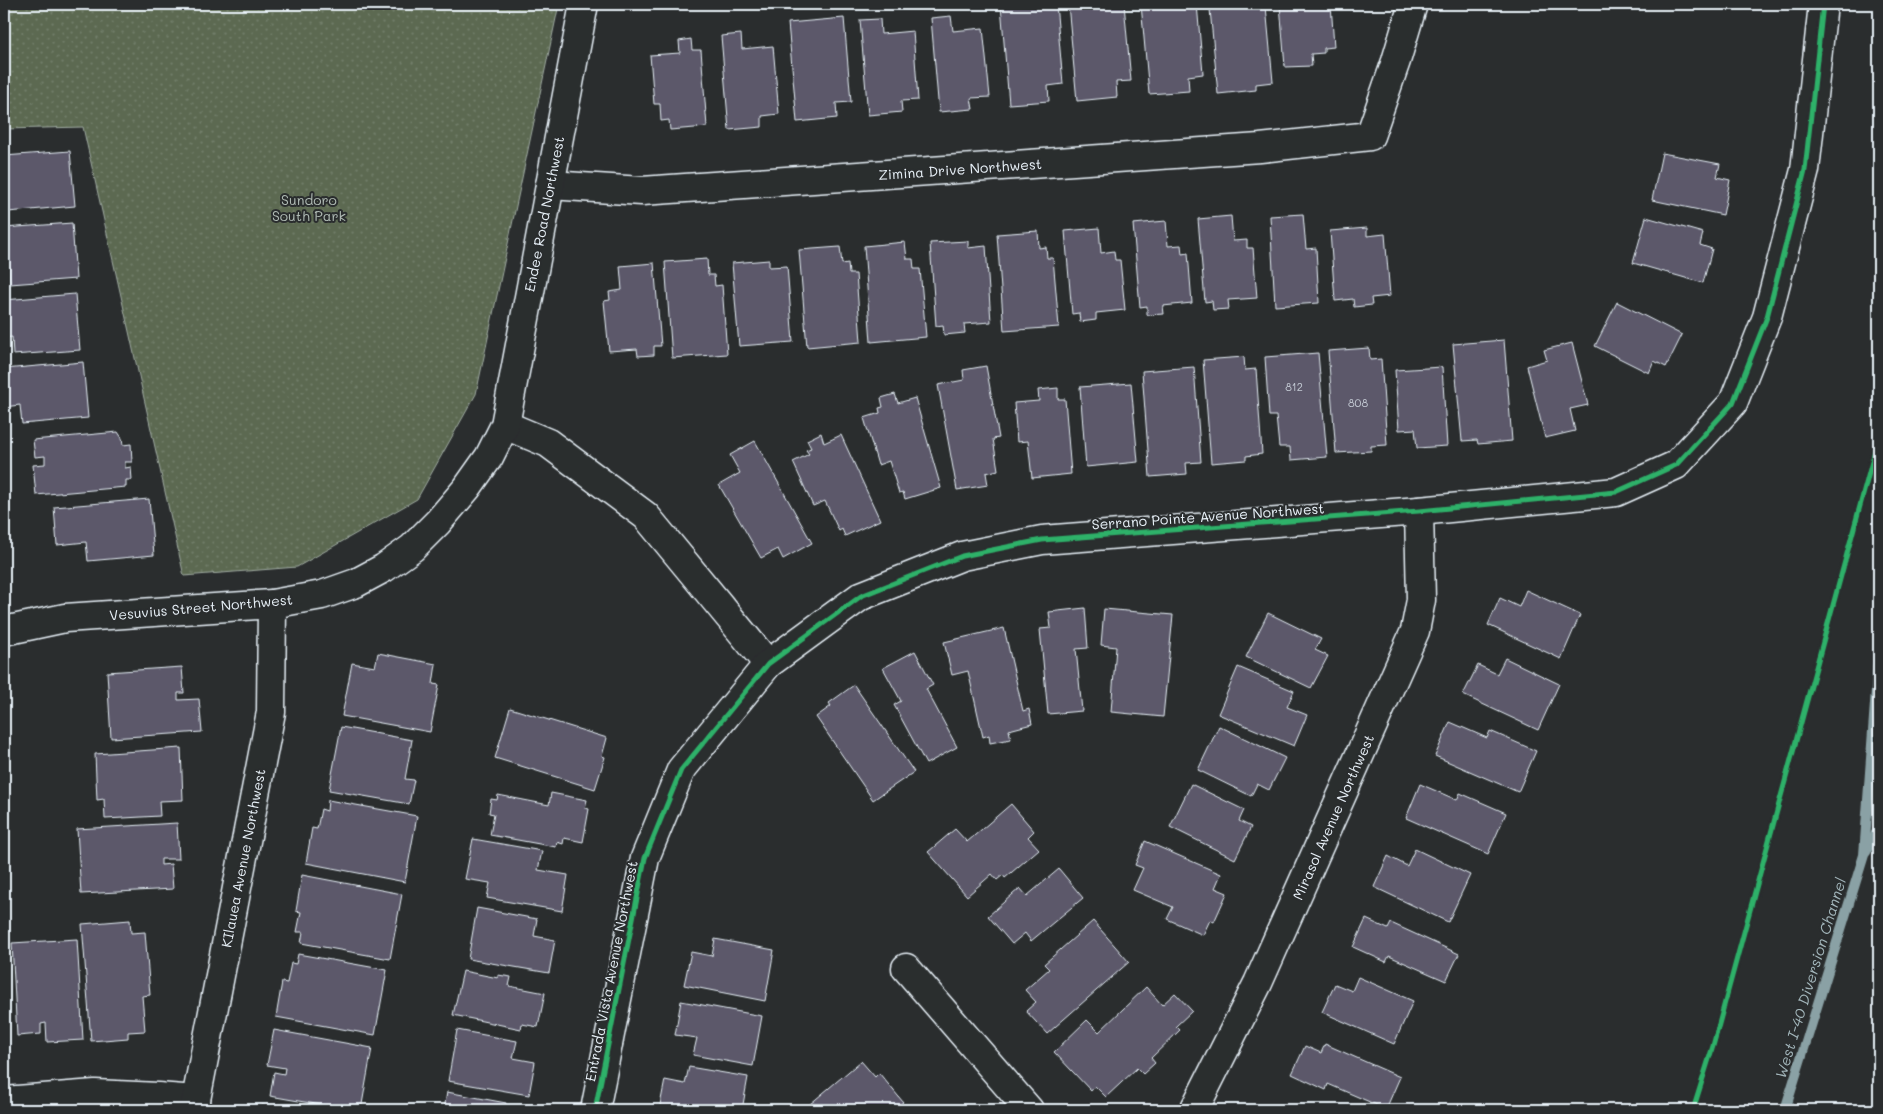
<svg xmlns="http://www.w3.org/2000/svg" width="1883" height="1114" font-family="Mali,sans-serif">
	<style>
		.grass { fill: url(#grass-dots); stroke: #a2ada4 }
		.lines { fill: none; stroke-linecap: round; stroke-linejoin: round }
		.stream { stroke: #8aa1a5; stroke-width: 10 }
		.building { fill: #5c596b; stroke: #e8f1f8 }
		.minor-casing { stroke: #e8f1f8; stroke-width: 31 }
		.minor { stroke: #2a2d2e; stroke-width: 28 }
		.cycleway-casing { stroke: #2a2d2e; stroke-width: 8 }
		.cycleway { stroke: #2db169; stroke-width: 5 }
		.labels { text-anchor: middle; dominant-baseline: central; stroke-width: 4; stroke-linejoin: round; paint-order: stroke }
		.number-label { font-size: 11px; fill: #c5cbd5 }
		.street-label { font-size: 14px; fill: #e8f1f8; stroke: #2a2d2e }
		.park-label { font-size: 14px; fill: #b0bbb5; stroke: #2a2d2e }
		.water-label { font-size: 15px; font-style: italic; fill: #a2b5ba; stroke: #2a2d2e }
	</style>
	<defs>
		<pattern id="grass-dots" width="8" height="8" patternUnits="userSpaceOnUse" patternTransform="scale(1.25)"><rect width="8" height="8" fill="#5b6951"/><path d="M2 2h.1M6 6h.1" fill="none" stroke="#737f6b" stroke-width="1.8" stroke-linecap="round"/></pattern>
	</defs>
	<rect width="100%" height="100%" fill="#2a2d2e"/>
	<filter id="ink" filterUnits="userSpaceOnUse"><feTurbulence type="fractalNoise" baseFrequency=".02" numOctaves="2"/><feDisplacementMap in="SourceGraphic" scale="10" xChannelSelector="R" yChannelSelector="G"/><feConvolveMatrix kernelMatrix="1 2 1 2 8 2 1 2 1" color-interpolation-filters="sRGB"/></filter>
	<g filter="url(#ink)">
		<path class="grass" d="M4,4H559L476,394L417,499L297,567L184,576L83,127L4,129Z"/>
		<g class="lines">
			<g class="stream">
				<path d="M1866,852L1879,828"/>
				<path d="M1785,1110L1864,855L1879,648"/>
			</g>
		</g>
		<g class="building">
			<path d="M1019,4H1056L1063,84L1048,86L1049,101L1009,104L1001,5Z"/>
			<path d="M1068,4H1124L1131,81L1116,82L1117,97L1077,101Z"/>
			<path d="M1141,4H1197L1203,74L1188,76L1189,91L1149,94Z"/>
			<path d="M1221,4H1235V8L1266,6L1273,82L1256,84V90L1218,94L1210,9L1221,8Z"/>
			<path d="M1280,4H1331L1334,47L1324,48V53L1311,54L1312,66L1285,67Z"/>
			<path d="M951,16L953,31L983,28L990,97L971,98L973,109L939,112L931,18Z"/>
			<path d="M844,18L851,102L836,103L837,118L797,122L788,23Z"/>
			<path d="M880,19L881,34L913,31L918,100L901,101L902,112L868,115L860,20Z"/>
			<path d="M741,34L742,49L773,46L779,114L762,116V127L729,130L721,36Z"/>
			<path d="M691,39L692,50H701L707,127L670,130L669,120L661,121L660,104H654L650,55L680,53L679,41Z"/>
			<path d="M70,151L75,206L8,212L7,193L4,194V156Z"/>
			<path d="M1662,153L1720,164L1717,177L1730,180L1723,215L1652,200Z"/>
			<path d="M1303,214L1306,249L1316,248L1319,303L1275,306L1270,216Z"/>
			<path d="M1231,216L1233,241L1247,240V248H1253L1257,298L1228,300L1229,309L1213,310L1212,301L1205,302L1198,219Z"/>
			<path d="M1646,217L1703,233L1700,245L1712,249L1703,283L1633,263Z"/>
			<path d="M1166,221L1168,246L1181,245L1182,254L1188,253L1192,303L1163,306L1164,314L1147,315V306L1140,307L1133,224Z"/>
			<path d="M72,223L76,279L10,284L9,266H4V228Z"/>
			<path d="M1099,228L1101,253L1114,251L1115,260H1120L1125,310L1096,313V320L1080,322L1079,313L1072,314L1065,231Z"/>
			<path d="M1367,228V236L1385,234L1390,296L1371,298L1372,305L1354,307L1353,299L1335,301L1330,231Z"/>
			<path d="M1038,231L1039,248L1046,247L1047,258H1053L1059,327L1004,331L997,234Z"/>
			<path d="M968,241V248L986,246L991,322L964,324L965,333L944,335L943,325L936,326L930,243Z"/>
			<path d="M905,242L907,259H913L914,269H920L926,337L871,342L864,246Z"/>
			<path d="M840,247L842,264L848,263L849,274H856L861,342L807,347L799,250Z"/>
			<path d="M707,259L708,275H714L715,286L722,285L727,354L672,358L665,262Z"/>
			<path d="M769,260V267L787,266L793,342L739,346L732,263Z"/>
			<path d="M654,263L661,346H654V355L638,356L637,349L609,351L604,301L610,300L609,292L622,290L620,266Z"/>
			<path d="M75,294L80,350L13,355L12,337L4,338V300Z"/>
			<path d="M1617,302L1682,335L1666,367L1654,361L1649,373L1595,346Z"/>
			<path d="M1504,340L1512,441L1478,444L1477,440L1462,441L1453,344Z"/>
			<path d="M1572,343L1588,405L1570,409L1575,431L1545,438L1527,366L1547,360L1544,350Z"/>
			<path d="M1369,348L1370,360L1381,359L1387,445L1371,446V451L1336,453L1328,351Z"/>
			<path d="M1318,353L1327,457L1291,460L1290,447H1279L1276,416H1269L1265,357Z"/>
			<path d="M1244,357L1245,370L1256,369L1262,454L1246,456V460L1211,463L1203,360Z"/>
			<path d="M83,362L88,418L22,424L20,405L4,407V369Z"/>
			<path d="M986,366L999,438L993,439L998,470L986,473L988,485L957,490L938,385L964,380L963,370Z"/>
			<path d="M1194,367L1201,462L1186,463L1187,474L1150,477L1142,371Z"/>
			<path d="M1442,367L1447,446L1417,448L1415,429L1399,430L1395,370Z"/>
			<path d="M1131,383L1138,462L1086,467L1080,387Z"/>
			<path d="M1058,388V399H1065L1071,474L1032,478L1028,441L1017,442L1014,403L1039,401L1038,390Z"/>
			<path d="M895,394L898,403L915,398L941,488L905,499L903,492L899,493L889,461L878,465L864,418L880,413L879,408L883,407L881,398Z"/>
			<path d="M118,432L122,438L123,445L131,444L132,462H125V468L131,467L132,480H126V487L36,495L33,465L45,464V456L35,457L33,440Z"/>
			<path d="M821,433L824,443L841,435L880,520L845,536L842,529L839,531L825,501L813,506L793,462L809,454L806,450L811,448L807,440Z"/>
			<path d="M755,441L812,543L783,559L778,549L761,558L719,485L740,473L730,455Z"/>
			<path d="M149,499L154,555L88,561L86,542L57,545L54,507Z"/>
			<path d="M1526,590L1580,615L1561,659L1488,625L1500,598L1519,607Z"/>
			<path d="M1085,608L1088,648L1076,649L1082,711L1048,714L1040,629L1051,628L1049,612Z"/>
			<path d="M1104,609L1173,615L1163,717L1111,712L1116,647L1101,645Z"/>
			<path d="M1268,613L1321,639L1315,650L1328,656L1311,688L1246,657Z"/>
			<path d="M1004,628L1023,711L1029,709L1032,724L1009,730L1011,739L990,743L989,735L983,737L968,671L952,675L944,642Z"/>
			<path d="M915,651L933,685L926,689L957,747L926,764L894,705L901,701L883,668Z"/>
			<path d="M378,653L436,664L433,684L439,685L430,732L342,716L352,663L375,667Z"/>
			<path d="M1505,658L1559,684L1538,730L1463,695L1478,665L1497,674Z"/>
			<path d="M182,667L184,693H178V700L199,699L202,732L111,738L107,672Z"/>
			<path d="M1238,667L1294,691L1287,707L1307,715L1294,746L1218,714Z"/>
			<path d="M854,685L914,772L873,800L816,717L831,706L829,703Z"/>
			<path d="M510,708L607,738L602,756L605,757L595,789L495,758Z"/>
			<path d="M1450,722L1487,738L1490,731L1536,751L1518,792L1435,756Z"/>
			<path d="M1219,726L1285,758L1269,790L1257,784L1251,796L1198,770Z"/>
			<path d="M341,727L412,740L405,779L414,780L409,804L329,790Z"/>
			<path d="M181,748L183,800L159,801L160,816L105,819L104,799L97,800L95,754Z"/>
			<path d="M1191,784L1244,810L1239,821L1251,827L1235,859L1170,827Z"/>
			<path d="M1420,784L1457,800L1460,793L1506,813L1488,854L1406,818Z"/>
			<path d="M551,793L587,800L585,808L589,809L583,842L564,838L563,844L557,842L556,847L490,835L494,814L489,813L491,799L497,800L498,795L549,805Z"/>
			<path d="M328,800L417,816L405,882L306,863L312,828L317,829L321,809L327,811Z"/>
			<path d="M1011,804L1034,831L1028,837L1039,849L1005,878L1003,875L997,880L992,874L967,896L928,852L955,829L967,842Z"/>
			<path d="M177,823L179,859H161V865L171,864L173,889L81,894L77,829Z"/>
			<path d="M473,839L542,851L538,870L568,875L562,911L487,898L490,883L465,879Z"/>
			<path d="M1145,841L1221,874L1215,888L1227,893L1214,922L1210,920L1203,935L1167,919L1173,907L1133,890L1143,868L1135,865Z"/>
			<path d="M1415,849L1470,875L1448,922L1374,887L1388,856L1407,866Z"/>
			<path d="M1059,869L1083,898L1031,941L1025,933L1012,944L988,916L1020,888L1027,896Z"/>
			<path d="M302,875L402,894L390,959L301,943L303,932H297L301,912L296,911Z"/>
			<path d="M477,908L537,919L534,936L555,940L549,973L468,959Z"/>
			<path d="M1366,919L1388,929L1391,923L1459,954L1446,981L1389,956L1386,962L1353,947Z"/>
			<path d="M130,920L131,933L145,932L150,995L142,996L145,1031L128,1032V1038L91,1041L82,924Z"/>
			<path d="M1093,921L1129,962L1047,1034L1026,1011L1036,1002L1025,990L1049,969L1044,964Z"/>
			<path d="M77,939L83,1040L47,1042L46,1023L41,1024V1034L17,1036L12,943Z"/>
			<path d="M715,939L774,950L765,1001L684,985L691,952L712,956Z"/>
			<path d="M298,954L387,970L375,1035L276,1017L282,982L287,983L291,963L296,964Z"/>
			<path d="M463,971L498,978V975L511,977L509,986L545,993L538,1027L522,1024L521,1029L453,1015Z"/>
			<path d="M1358,977L1413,1001L1394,1044L1322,1012L1335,984L1352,991Z"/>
			<path d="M1146,987L1162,1005L1175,993L1192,1011L1176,1026L1180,1030L1151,1058L1155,1063L1143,1074L1137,1068L1106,1097L1095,1086L1091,1091L1054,1052L1087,1020L1099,1032Z"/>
			<path d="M681,1001L762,1016L753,1066L693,1055L697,1038L675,1035Z"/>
			<path d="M274,1030L372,1048L361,1110H350L270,1096L274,1072L284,1074L285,1068L267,1065Z"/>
			<path d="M457,1030L517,1041L513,1058L535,1062L529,1095L448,1081Z"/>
			<path d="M1325,1044L1400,1077L1386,1109L1328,1084L1326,1090L1292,1074L1305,1046L1321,1053Z"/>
			<path d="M861,1061L875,1077L879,1073L903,1102L894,1110H803Z"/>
			<path d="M689,1067L748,1077L742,1110H659L665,1080L685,1084Z"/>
			<path d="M447,1092L506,1103L505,1110H444Z"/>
			<path d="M262,1105L294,1110H261Z"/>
		</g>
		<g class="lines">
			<defs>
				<g id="minor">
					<path d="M550,185L642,191L1260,148L1370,136L1396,61L1413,4"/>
					<path d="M505,425L548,443L646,516L768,664"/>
					<path d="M4,631L65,618L272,604L322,595L356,583L384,568L412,548L438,522L467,488L489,457L505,425L584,4"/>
					<path d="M906,968L1029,1110"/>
					<path d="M4,1101L95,1094L158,1097L196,1100"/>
					<path d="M194,1110L271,712L272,604"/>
					<path d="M595,1110L645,858L681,770L768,664L861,596L962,556L1042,540L1419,511L1616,492L1676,465L1733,403L1767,317L1805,170L1823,4"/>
					<path d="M1194,1110L1258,983L1415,631L1421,600L1419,511"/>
				</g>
			</defs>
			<use href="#minor" class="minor-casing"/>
			<use href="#minor" class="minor"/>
			<defs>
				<g id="cycleway">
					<path d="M595,1110L645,858L681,770L768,664L861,596L962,556L1042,540L1419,511L1616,492L1676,465L1733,403L1767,317L1805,170L1823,4"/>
					<path d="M1693,1110L1713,1046L1879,436"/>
				</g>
			</defs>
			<use href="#cycleway" class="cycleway-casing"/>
			<use href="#cycleway" class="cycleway"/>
		</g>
	</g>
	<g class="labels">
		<g class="number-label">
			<text x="1294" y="386">812</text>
			<text x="1358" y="402">808</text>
		</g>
		<g class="street-label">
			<text transform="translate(960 169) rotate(-4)">Zimina Drive Northwest</text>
			<text transform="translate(544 214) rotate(-79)">Endee Road Northwest</text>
			<text transform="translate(1208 516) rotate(-4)">Serrano Pointe Avenue Northwest</text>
			<text transform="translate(201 607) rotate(-5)">Vesuvius Street Northwest</text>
			<text transform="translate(1333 817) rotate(-66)">Mirasol Avenue Northwest</text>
			<text transform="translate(243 858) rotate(-79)">KIlauea Avenue Northwest</text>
			<text transform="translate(611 971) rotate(-79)">Entrada Vista Avenue Northwest</text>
		</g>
		<g class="park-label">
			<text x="309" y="199">Sundoro<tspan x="309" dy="16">South Park</tspan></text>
		</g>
		<g class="water-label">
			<text transform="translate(1810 978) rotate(-73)">West I-40 Diversion Channel</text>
		</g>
	</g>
	<rect width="1883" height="1114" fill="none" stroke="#2a2d2e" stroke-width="20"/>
	<rect x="10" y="10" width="1863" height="1094" fill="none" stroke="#e8f1f8" stroke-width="2" filter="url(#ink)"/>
</svg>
